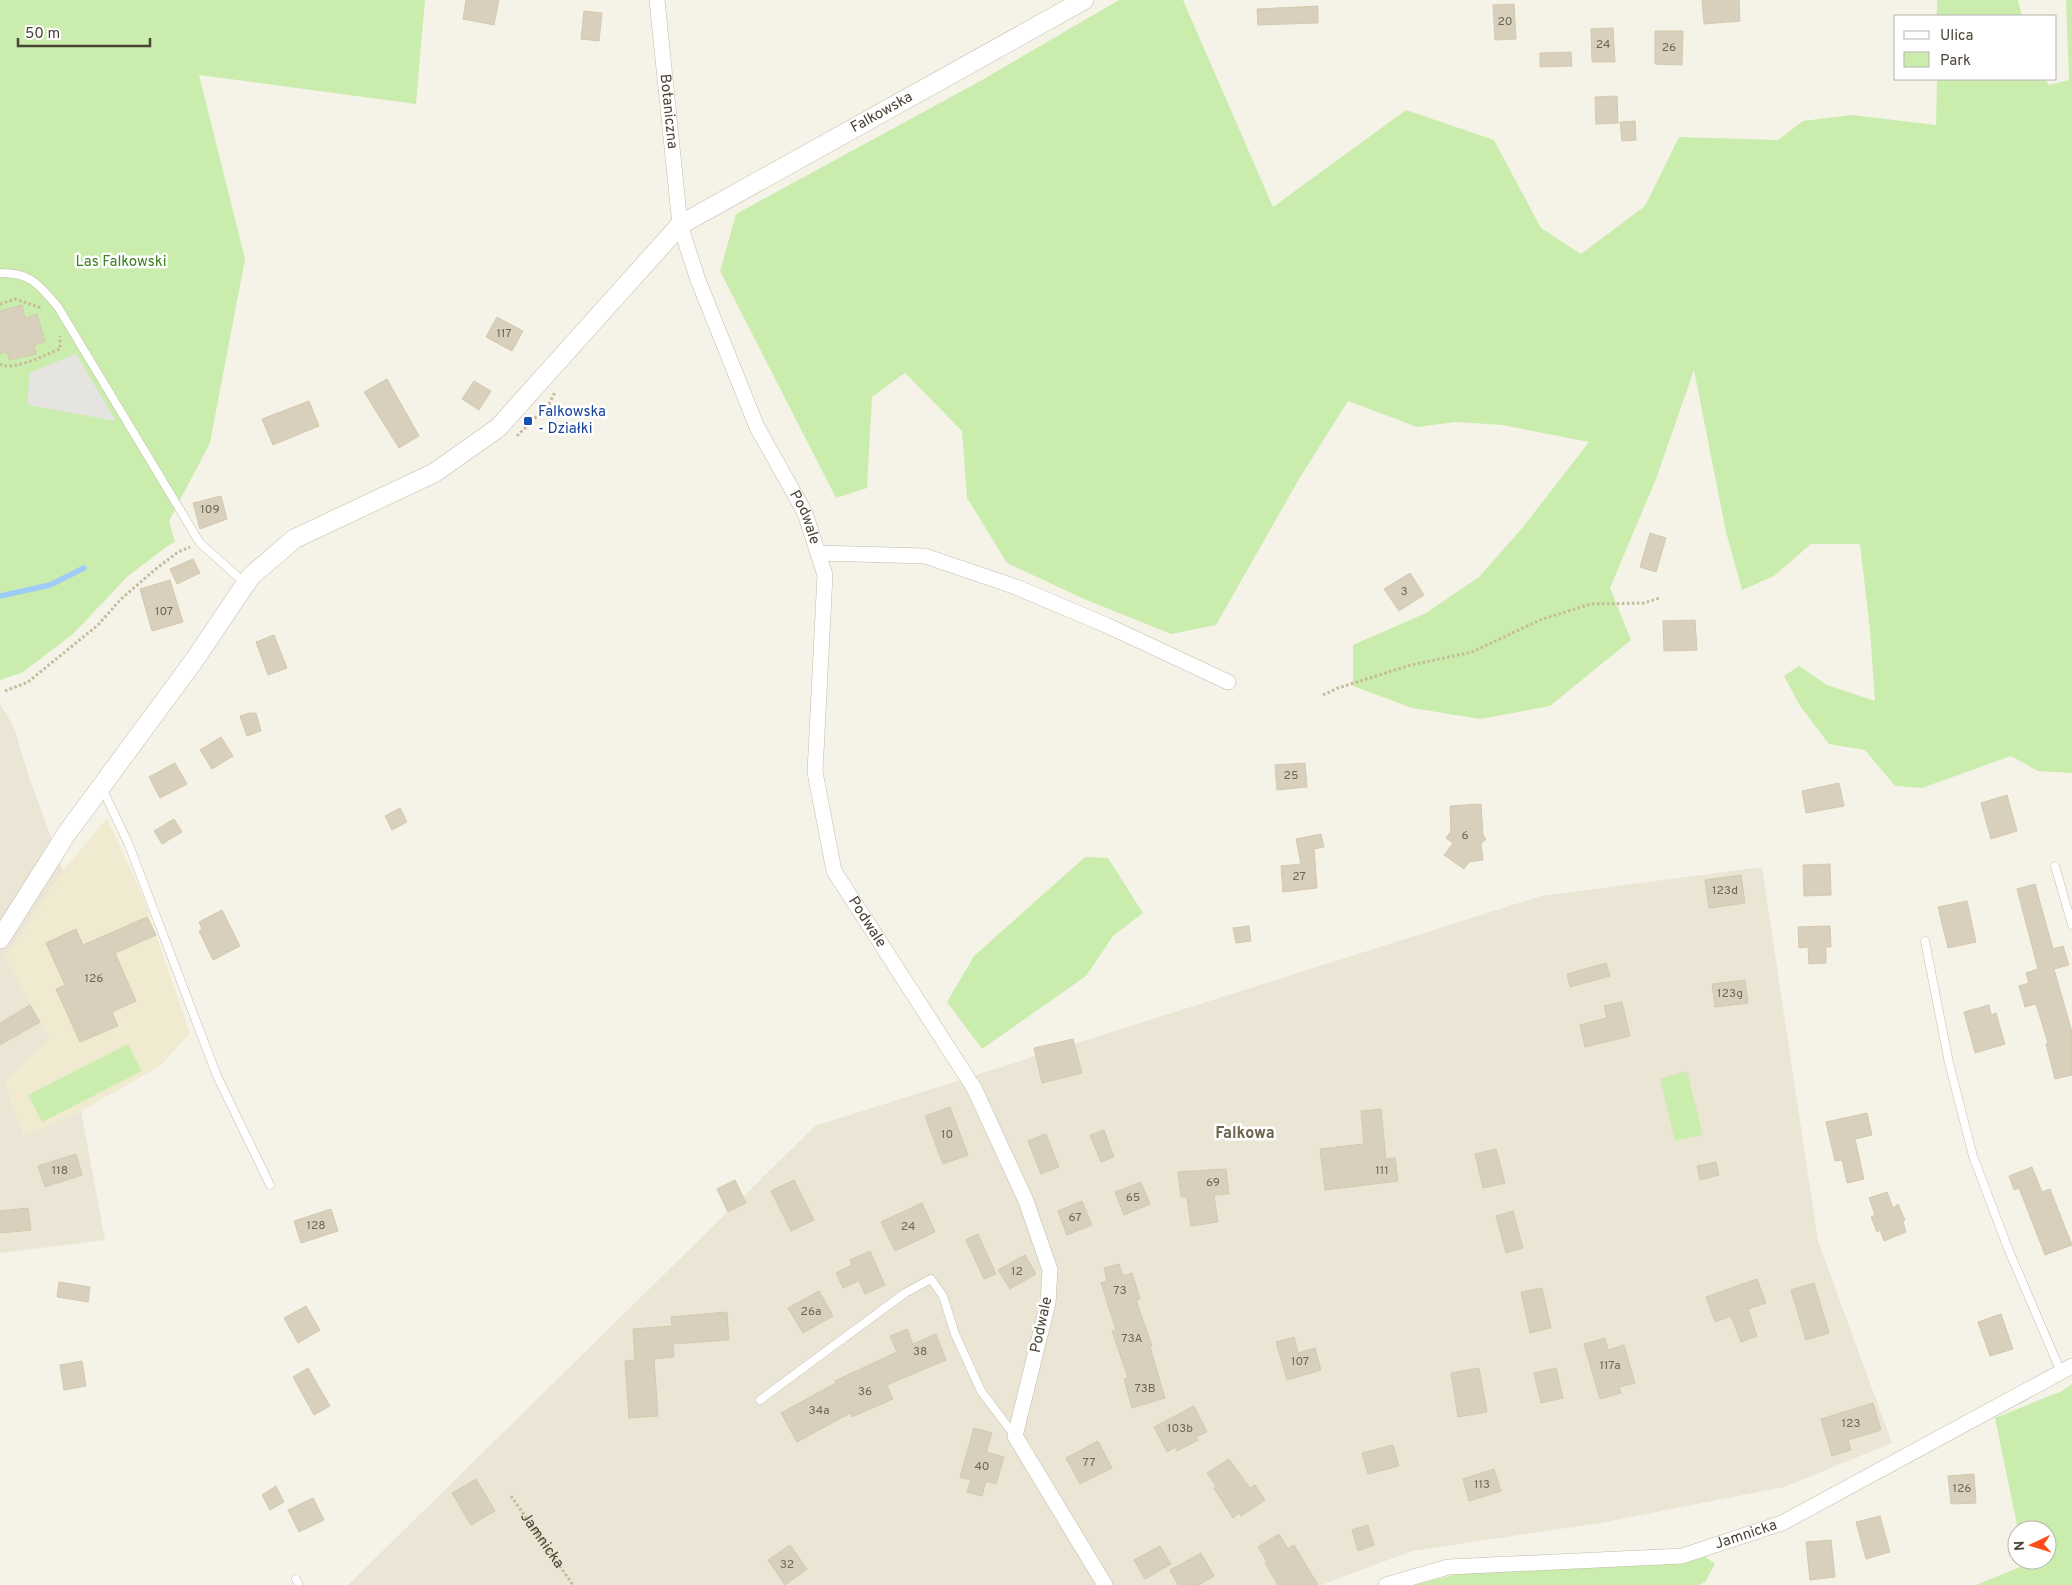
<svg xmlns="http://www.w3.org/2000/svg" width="2072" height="1585" font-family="Overpass,sans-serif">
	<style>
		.residential { fill: #eae5d5 }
		.education { fill: #f0ead0 }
		.green { fill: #caedad }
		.parking { fill: #e6e4e0 }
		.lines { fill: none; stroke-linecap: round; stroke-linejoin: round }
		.stream { stroke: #9fcbf8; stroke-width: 5.5 }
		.building { fill: #d8d0bc; stroke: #d4c9ae }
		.service-casing { stroke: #c2bca9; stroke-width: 9 }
		.minor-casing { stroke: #c2bca9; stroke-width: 16 }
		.tertiary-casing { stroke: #c2bca9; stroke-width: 20 }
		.path { stroke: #c5ba99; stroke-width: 3; stroke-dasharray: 2.5 2.5; stroke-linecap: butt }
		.service { stroke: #fff; stroke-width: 8 }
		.minor { stroke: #fff; stroke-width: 15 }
		.tertiary { stroke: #fff; stroke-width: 19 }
		.transit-dot { fill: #1a4fb4; stroke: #fff; stroke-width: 2 }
		.labels { text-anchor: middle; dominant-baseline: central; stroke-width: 5; stroke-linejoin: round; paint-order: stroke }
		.number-label { font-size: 12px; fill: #6e6757 }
		.street-label { font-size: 15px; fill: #4a4435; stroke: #fff }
		.park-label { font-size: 15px; fill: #3e8222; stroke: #fff }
		.transit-label { font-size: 15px; fill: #164399; stroke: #fff; text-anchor: start }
		.neighbourhood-label { font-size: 16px; font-weight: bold; fill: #6e634c; stroke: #fff }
	</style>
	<rect width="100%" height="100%" fill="#f5f3e8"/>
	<g class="residential">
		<path d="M0,704L14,727L28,774L63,871L5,958L50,1038L23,1136L81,1111L105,1240L0,1253Z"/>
		<path d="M1762,867L1818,1241L1892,1443L1784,1487L1600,1523L1412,1551L1321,1585H348L815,1126L1541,896Z"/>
	</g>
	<path class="education" d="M107,818L142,895L190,1033L160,1066L81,1111L23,1136L4,1083L50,1038L5,958L63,871Z"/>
	<g class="green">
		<path d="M0,0H425L416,104L199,75L245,259L210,443L169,521L175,542L169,545L128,576L73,634L23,672L0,680Z"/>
		<path d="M1119,0H1183L1273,207L1406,110L1494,140L1541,228L1581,254L1645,206L1679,137L1778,140L1803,121L1852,115L1936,125L1937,79H2045L2049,85L2069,80L2066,0H2072V773L2038,771L2011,756L1922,788L1895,786L1865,750L1829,744L1800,706L1784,676L1799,666L1827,685L1875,701L1870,630L1860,544H1811L1774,576L1742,590L1726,532L1694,370L1656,479L1610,588L1631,640L1550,706L1480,719L1412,708L1353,686V645L1426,613L1479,577L1523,527L1589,442L1502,425L1456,422L1417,427L1348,401L1299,479L1216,625L1171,634L1084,599L1007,563L967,498L962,431L905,373L872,397L867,488L836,498L720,271L736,214L975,84Z"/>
		<path d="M1937,0H2018L2022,16H1937Z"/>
		<path d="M1085,857L1108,858L1143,913L1113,936L1086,976L982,1049L947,1002L974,956Z"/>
		<path d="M128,1044L142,1071L42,1122L28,1095Z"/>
		<path d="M1687,1071L1703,1135L1675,1141L1660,1079Z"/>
		<path d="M2072,1384V1585H1976L2025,1565L2024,1560H2047V1530H2018L1995,1418L2062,1391Z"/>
		<path d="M1706,1557L1715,1564L1705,1582L1699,1585H1414L1465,1572L1614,1566Z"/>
	</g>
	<path class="parking" d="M76,354L116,421L28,405L29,373Z"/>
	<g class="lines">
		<path class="stream" d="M0,596L50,585L84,568"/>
	</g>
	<g class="building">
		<path d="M466,0H499L494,25L463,19Z"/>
		<path d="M1702,0H1739L1740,21L1704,24Z"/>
		<path d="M1514,4L1516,39L1495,40L1493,5Z"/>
		<path d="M1318,6V23L1258,25L1257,9Z"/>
		<path d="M584,11L602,13L599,41L581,39Z"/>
		<path d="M1613,28L1615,62H1592L1591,29Z"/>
		<path d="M1655,31H1683L1682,65L1655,64Z"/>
		<path d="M1571,52L1572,66L1540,67V53Z"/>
		<path d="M1617,96L1618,123L1596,124L1595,97Z"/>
		<path d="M1635,121L1636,140L1622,141L1620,122Z"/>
		<path d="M22,305L25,318L37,314L45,342L34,345L36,354L9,360L7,352L0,354V311Z"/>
		<path d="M497,317L523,331L512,351L486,337Z"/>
		<path d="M387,379L419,436L399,448L364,392Z"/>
		<path d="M474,381L491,391L479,410L462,399Z"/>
		<path d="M309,401L319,426L273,445L262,419Z"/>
		<path d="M221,496L227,519L200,529L193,503Z"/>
		<path d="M1650,533L1666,538L1656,572L1640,567Z"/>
		<path d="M193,559L200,573L177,584L170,569Z"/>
		<path d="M1410,573L1424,595L1399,611L1384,589Z"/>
		<path d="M170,580L183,622L152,631L140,589Z"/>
		<path d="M1695,620L1697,650L1664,651L1663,621Z"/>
		<path d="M274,635L287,668L268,675L256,642Z"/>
		<path d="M250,713H256L261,731L247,736L240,716Z"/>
		<path d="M221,737L233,756L212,769L200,750Z"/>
		<path d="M175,763L187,784L160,798L149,777Z"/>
		<path d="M1305,763L1307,787L1277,790L1275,765Z"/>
		<path d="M1839,783L1844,806L1806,813L1802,791Z"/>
		<path d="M2007,795L2017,831L1991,839L1981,803Z"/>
		<path d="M1481,804L1483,835L1486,839L1481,844L1483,860L1469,862L1464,869L1444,855L1453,843L1446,838L1451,831L1450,806Z"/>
		<path d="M400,808L407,822L392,830L385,816Z"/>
		<path d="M174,819L182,832L162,844L154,831Z"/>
		<path d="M1321,834L1324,847L1314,849L1317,888L1283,892L1281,866L1301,864L1296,839Z"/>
		<path d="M1830,864L1831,895L1804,896L1803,865Z"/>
		<path d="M1741,875L1745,903L1709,908L1705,880Z"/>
		<path d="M2035,884L2053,949L2063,946L2069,965L2054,969L2072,1032V1075L2055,1079L2046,1044L2048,1043L2036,1004L2025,1007L2019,986L2029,983L2026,973L2038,969L2017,889Z"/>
		<path d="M1967,901L1976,942L1948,948L1938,907Z"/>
		<path d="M222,910L240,946L213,960L199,931L202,929L199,922Z"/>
		<path d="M147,917L156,935L115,953L136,1001L112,1012L118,1026L80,1042L56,989L65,985L46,943L76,929L83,945Z"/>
		<path d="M1249,926L1251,941L1236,943L1233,928Z"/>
		<path d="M1830,926L1831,947H1826V963L1809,964L1808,947L1799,948L1798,927Z"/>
		<path d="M1606,963L1610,976L1570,987L1567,974Z"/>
		<path d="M1745,980L1748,1003L1715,1007L1712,984Z"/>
		<path d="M1622,1002L1630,1036L1585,1047L1580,1025L1607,1018L1604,1006Z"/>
		<path d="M30,1005L40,1022L0,1045V1023Z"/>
		<path d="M1989,1005L1991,1015L1996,1013L2005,1044L1975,1053L1964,1012Z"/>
		<path d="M1073,1039L1082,1073L1042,1083L1034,1048Z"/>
		<path d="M950,1107L968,1155L943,1164L925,1116Z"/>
		<path d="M1381,1109L1386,1159L1395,1158L1398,1181L1325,1190L1320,1149L1364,1144L1361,1111Z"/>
		<path d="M1867,1113L1872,1135L1855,1139L1864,1179L1847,1183L1842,1160L1835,1161L1826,1122Z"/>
		<path d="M1104,1130L1114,1157L1101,1162L1090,1135Z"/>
		<path d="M1046,1134L1059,1167L1041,1174L1028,1141Z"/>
		<path d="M1496,1149L1505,1183L1483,1188L1475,1154Z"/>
		<path d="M76,1154L82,1175L45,1187L38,1166Z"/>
		<path d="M1716,1162L1719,1175L1700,1180L1697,1166Z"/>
		<path d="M2032,1167L2042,1192L2050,1189L2072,1245L2045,1255L2019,1188L2014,1190L2009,1176Z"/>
		<path d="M1226,1169L1229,1194L1214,1195L1218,1222L1191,1226L1187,1197H1181L1178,1172Z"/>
		<path d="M735,1180L746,1203L728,1212L717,1189Z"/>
		<path d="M794,1180L814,1220L791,1231L771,1191Z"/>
		<path d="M1141,1182L1150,1204L1124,1215L1115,1192Z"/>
		<path d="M1887,1192L1893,1208L1898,1204L1905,1220L1903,1222L1906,1232L1884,1241L1880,1230L1877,1232L1871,1217L1875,1215L1869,1198Z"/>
		<path d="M1082,1201L1092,1225L1067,1235L1058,1211Z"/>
		<path d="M922,1203L935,1232L895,1251L881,1222Z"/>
		<path d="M28,1208L31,1230L0,1233V1211Z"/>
		<path d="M331,1209L338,1231L301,1243L294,1221Z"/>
		<path d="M1513,1211L1523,1248L1506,1253L1496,1216Z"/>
		<path d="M978,1234L996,1274L984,1279L966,1240Z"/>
		<path d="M870,1251L885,1285L865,1294L859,1281L843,1288L836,1273L852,1265L850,1260Z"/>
		<path d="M1025,1255L1036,1274L1010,1289L998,1270Z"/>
		<path d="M1119,1264L1123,1276L1132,1273L1140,1299L1136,1300L1152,1346L1150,1347L1165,1398L1132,1408L1124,1379L1128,1378L1112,1331L1116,1330L1101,1283L1107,1281L1104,1268Z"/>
		<path d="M1757,1279L1766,1303L1748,1309L1757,1336L1741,1342L1731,1316L1715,1322L1706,1297Z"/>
		<path d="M59,1282L90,1287L88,1302L57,1297Z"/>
		<path d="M1814,1283L1829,1333L1806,1340L1791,1290Z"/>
		<path d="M1542,1288L1551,1328L1530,1333L1521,1292Z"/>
		<path d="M819,1291L833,1316L803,1333L788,1308Z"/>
		<path d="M306,1306L320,1330L298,1343L284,1318Z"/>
		<path d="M727,1312L729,1340L673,1344L674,1357L654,1359L658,1416L629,1418L625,1361L635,1360L633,1329L672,1326L671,1317Z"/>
		<path d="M2001,1314L2013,1349L1990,1356L1978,1322Z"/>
		<path d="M907,1329L913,1344L936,1334L946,1360L887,1385L893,1399L852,1417L850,1413L797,1442L781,1413L836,1383L835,1381L897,1352L890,1336Z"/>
		<path d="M1294,1337L1298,1353L1315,1348L1321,1370L1287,1380L1276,1342Z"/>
		<path d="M1605,1338L1608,1350L1624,1345L1635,1383L1619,1387L1621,1393L1600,1399L1584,1344Z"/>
		<path d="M82,1361L86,1386L64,1390L60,1365Z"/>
		<path d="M308,1368L330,1406L314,1415L293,1377Z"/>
		<path d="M1479,1368L1487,1412L1458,1417L1451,1373Z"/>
		<path d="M1556,1368L1563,1398L1541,1403L1534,1373Z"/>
		<path d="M1873,1403L1881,1430L1848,1440L1851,1450L1832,1456L1821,1419Z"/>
		<path d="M1194,1406L1207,1432L1196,1437L1198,1440L1177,1451L1175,1447L1167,1452L1154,1427Z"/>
		<path d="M974,1428L992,1433L986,1452L1004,1457L996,1484L986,1481L982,1496L967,1492L971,1480L960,1477Z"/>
		<path d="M1098,1441L1112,1468L1080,1484L1066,1458Z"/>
		<path d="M1393,1445L1399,1466L1368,1474L1362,1453Z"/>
		<path d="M1229,1459L1250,1488L1255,1485L1265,1500L1241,1516L1239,1513L1233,1518L1214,1488L1216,1486L1207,1473Z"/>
		<path d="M1494,1469L1501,1491L1469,1501L1463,1479Z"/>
		<path d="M1974,1474L1976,1503L1951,1504L1948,1476Z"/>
		<path d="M476,1479L495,1511L471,1525L452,1493Z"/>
		<path d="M276,1486L284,1502L270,1510L262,1495Z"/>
		<path d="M313,1498L324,1520L299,1532L288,1510Z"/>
		<path d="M1880,1516L1890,1552L1866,1559L1856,1522Z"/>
		<path d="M1368,1525L1374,1545L1358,1551L1352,1530Z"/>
		<path d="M1279,1534L1288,1549L1294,1545L1318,1585H1278L1265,1563L1267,1562L1258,1547Z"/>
		<path d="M1831,1540L1835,1577L1810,1580L1806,1542Z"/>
		<path d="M790,1545L807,1569L785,1585L768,1560Z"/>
		<path d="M1160,1546L1171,1564L1145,1579L1134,1560Z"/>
		<path d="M1201,1553L1214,1576L1199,1585H1178L1170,1570Z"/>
	</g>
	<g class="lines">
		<defs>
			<g id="service">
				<path d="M0,273C32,273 38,284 58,307L200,543L246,584"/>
				<path d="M102,788L129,845L217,1076L270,1185"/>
				<path d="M2055,866L2072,925"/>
				<path d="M1925,941L1949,1063L1973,1156L2009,1251L2061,1372"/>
				<path d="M760,1400L905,1293L931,1279L943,1296L955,1334L981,1391L1015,1436"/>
				<path d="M296,1579L299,1585"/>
			</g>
			<g id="minor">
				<path id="s2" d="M657,0L680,225L698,280L757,427L805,513L825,575L815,772L834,871L974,1088L1026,1201L1050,1270L1048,1303L1015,1436L1105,1585"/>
				<path d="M818,553L925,556L1016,587L1106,625L1228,682"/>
				<path id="s3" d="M1386,1585L1448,1567L1682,1556L1782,1523L2072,1366"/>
			</g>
			<g id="tertiary">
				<path id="s4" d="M0,939L67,833L193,662L251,576L294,539L434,473L498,428L680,225L1084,0"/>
			</g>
		</defs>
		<use href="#service" class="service-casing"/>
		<use href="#minor" class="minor-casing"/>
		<use href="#tertiary" class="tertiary-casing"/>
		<g class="path">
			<path d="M0,304L15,299L42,308"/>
			<path d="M0,364C12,372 47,354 60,349V336"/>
			<path d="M517,436L549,404L555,392"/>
			<path d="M5,691L28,682L98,625L121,599L157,568L178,552L190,547"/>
			<path d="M1323,695L1338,688L1411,665L1472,652L1540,620L1590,604L1644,603L1660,598"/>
			<path id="s1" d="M511,1496L573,1585"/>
		</g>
		<use href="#service" class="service"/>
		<use href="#minor" class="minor"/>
		<use href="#tertiary" class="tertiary"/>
	</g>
	<rect class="transit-dot" x="523" y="416" width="10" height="10" rx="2.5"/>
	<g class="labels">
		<g class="number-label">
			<text x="1505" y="22">20</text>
			<text x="1603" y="45">24</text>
			<text x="1669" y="48">26</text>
			<text x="504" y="334">117</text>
			<text x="210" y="510">109</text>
			<text x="1404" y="592">3</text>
			<text x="164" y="612">107</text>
			<text x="1291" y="776">25</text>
			<text x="1465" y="836">6</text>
			<text x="1299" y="877">27</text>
			<text x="1725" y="891">123d</text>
			<text x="94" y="979">126</text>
			<text x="1730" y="994">123g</text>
			<text x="947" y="1135">10</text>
			<text x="60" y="1171">118</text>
			<text x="1382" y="1171">111</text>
			<text x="1213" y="1183">69</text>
			<text x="1133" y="1198">65</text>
			<text x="1075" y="1218">67</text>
			<text x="316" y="1226">128</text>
			<text x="908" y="1227">24</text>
			<text x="1017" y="1272">12</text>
			<text x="1120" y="1291">73</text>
			<text x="811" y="1312">26a</text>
			<text x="1132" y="1339">73A</text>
			<text x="920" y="1352">38</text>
			<text x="1300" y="1362">107</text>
			<text x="1610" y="1366">117a</text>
			<text x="1145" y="1389">73B</text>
			<text x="865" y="1392">36</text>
			<text x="819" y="1411">34a</text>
			<text x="1851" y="1424">123</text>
			<text x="1180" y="1429">103b</text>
			<text x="1089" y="1463">77</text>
			<text x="982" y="1467">40</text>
			<text x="1482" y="1485">113</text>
			<text x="1962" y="1489">126</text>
			<text x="787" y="1565">32</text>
		</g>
		<g class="street-label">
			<text stroke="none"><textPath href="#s4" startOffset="1235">Falkowska</textPath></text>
			<text stroke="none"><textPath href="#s2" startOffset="112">Botaniczna</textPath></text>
			<text stroke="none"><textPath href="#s2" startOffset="545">Podwale</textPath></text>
			<text stroke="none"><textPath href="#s2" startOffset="965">Podwale</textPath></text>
			<text transform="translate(1042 1325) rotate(-78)">Podwale</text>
			<text stroke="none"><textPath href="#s3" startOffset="366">Jamnicka</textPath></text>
			<text stroke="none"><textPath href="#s1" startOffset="54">Jamnicka</textPath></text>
		</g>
		<g class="park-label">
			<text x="121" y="262">Las Falkowski</text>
		</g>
		<g class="transit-label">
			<text x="538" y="412">Falkowska<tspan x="538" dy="17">- Działki</tspan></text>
		</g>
		<g class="neighbourhood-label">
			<text x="1245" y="1134">Falkowa</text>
		</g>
	</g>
	<rect x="1894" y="15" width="162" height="65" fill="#ffffff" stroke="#b7b4ae"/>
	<rect x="1904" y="31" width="25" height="8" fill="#ffffff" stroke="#b7b4ae"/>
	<text x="1940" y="40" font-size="15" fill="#4a4435">Ulica</text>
	<rect x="1904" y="52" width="25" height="15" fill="#caedad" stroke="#b7b4ae"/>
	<text x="1940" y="65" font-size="15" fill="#4a4435">Park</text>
	<g transform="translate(2032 1545) rotate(266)"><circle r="24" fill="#ffffff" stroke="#b7b4ae"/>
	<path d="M0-4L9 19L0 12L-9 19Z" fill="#ff4e15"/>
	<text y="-8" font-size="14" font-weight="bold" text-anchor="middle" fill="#4a4435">N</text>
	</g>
	<path d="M18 38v8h132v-8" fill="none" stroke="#4a4435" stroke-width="2.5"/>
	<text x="25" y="38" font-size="15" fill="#4a4435" stroke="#ffffff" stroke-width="4" paint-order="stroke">50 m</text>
</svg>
